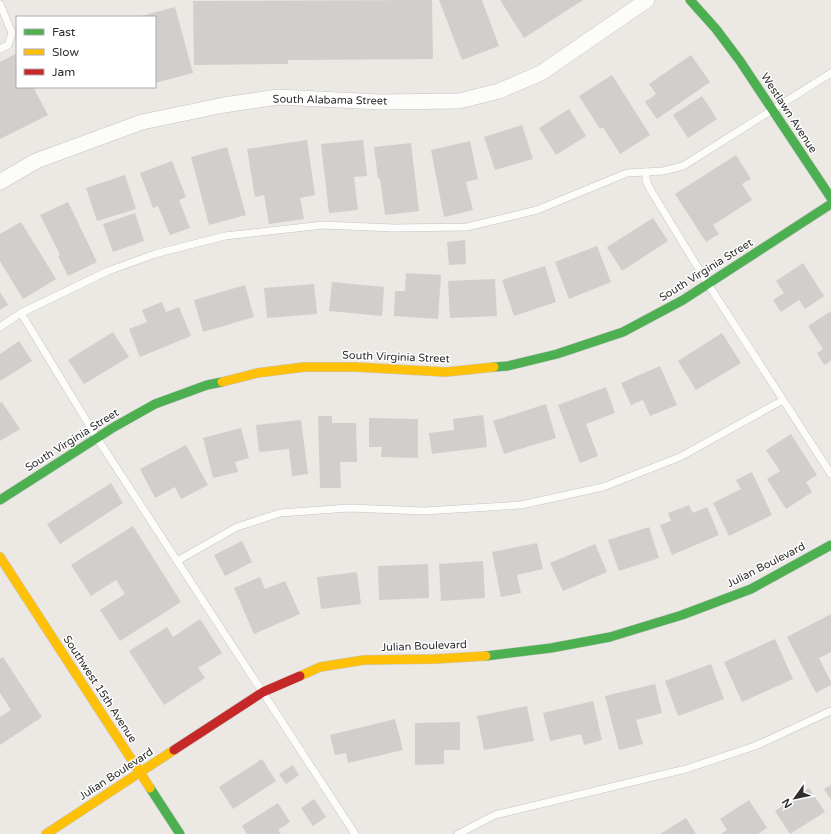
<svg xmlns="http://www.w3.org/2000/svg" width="831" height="834" font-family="'Varela Round',sans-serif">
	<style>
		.building { fill: #d1cecb }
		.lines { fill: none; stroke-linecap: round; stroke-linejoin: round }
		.lane-casing { stroke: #c5c4c5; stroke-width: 8 }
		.street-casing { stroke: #c5c4c5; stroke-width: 16 }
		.fast-casing { stroke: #c5c4c5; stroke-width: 10 }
		.slow-casing { stroke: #c5c4c5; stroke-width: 10 }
		.jam-casing { stroke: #c5c4c5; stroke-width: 10 }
		.lane { stroke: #fcfcfb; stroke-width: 7 }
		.street { stroke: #fcfcfb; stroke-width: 15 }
		.fast { stroke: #4caf50; stroke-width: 9 }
		.slow { stroke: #ffc107; stroke-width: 9 }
		.jam { stroke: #c62828; stroke-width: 9 }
		.labels { text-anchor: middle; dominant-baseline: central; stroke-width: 3; stroke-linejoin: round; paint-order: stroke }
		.street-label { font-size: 11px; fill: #2e2e2e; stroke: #fff }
	</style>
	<rect width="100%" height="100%" fill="#ece8e4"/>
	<g class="building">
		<path d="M432,0L433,59L288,60V64L194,65L193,1Z"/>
		<path d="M439,0H482L499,46L462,60Z"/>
		<path d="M500,0H583L524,38Z"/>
		<path d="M175,7L193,73L155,83V17H138Z"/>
		<path d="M17,53V87H33L48,115L0,139V62Z"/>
		<path d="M691,55L710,82L657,119L645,102L656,94L649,84Z"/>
		<path d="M612,75L650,135L620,154L603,127L600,129L579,96Z"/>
		<path d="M702,96L717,119L688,138L673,115Z"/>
		<path d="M569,109L586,136L556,155L539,128Z"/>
		<path d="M522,125L533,159L495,170L484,137Z"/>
		<path d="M307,140L315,195L300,198L304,219L269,224L264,195L255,197L247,149Z"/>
		<path d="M363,140L367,176L354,177L358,210L329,213L321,144Z"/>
		<path d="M470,141L478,179L466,182L473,210L444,217L431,150Z"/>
		<path d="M411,143L419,211L385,215L380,179H378L374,147Z"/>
		<path d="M227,147L246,215L209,225L191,157Z"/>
		<path d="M736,155L751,179L742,184L752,200L713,225L719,234L706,242L675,194Z"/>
		<path d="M172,161L186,197L179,200L190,228L170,235L158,206L153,208L140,173Z"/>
		<path d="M125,175L136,209L97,221L86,188Z"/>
		<path d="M68,202L97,262L68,276L58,256L60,255L40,215Z"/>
		<path d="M135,213L144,241L113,252L103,224Z"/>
		<path d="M653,218L668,241L622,271L607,247Z"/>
		<path d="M21,222L56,279L23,299L0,261V234Z"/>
		<path d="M465,240L466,264L449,265L447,242Z"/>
		<path d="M597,246L611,282L569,299L555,262Z"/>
		<path d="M803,263L824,296L805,309L799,300L781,312L773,300L784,293L776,281Z"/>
		<path d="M545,266L556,302L514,316L502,280Z"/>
		<path d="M406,273L441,275L438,319L394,316L395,291H405Z"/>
		<path d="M495,279L497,316L450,318L448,281Z"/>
		<path d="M332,282L384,287L382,316L329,311Z"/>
		<path d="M314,284L317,314L267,318L264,288Z"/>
		<path d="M245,285L254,317L203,332L194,300Z"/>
		<path d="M0,292L8,305L0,310Z"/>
		<path d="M162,302L166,312L179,307L191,336L140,357L129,329L147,322L142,310Z"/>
		<path d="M831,311V361L824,365L817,353L823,349L808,326Z"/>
		<path d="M113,332L129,357L84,384L68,360Z"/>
		<path d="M722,333L741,363L696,390L678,361Z"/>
		<path d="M19,341L32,361L0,381V354Z"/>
		<path d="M660,366L677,405L650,416L643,400L631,405L621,383Z"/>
		<path d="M606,387L615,413L586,424L598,456L580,463L558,405Z"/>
		<path d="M2,402L20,429L0,441V403Z"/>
		<path d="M546,404L556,438L504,454L493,421Z"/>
		<path d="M483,415L487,447L432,454L429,433L454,430L453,419Z"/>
		<path d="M318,416H332V423H356L357,462H340L341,488H320Z"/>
		<path d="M369,418L418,419V458L381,457L382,447H369Z"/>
		<path d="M301,420L308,474L292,476L289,449L259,452L256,425Z"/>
		<path d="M241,428L249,458L235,462L238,472L213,478L203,438Z"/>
		<path d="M791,434L817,475L806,482L812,492L786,509L767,479L780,471L766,450Z"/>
		<path d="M186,445L208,485L181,499L175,487L155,498L140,469Z"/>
		<path d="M752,472L772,515L729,536L713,503L741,489L736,480Z"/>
		<path d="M111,483L123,503L60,544L47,524Z"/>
		<path d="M689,505L693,513L707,507L719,535L672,555L660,525L671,521L668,513Z"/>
		<path d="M133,526L181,602L120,641L100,610L125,594L116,580L91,596L71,565Z"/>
		<path d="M649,527L659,558L619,571L608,540Z"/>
		<path d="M242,541L252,562L225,576L214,555Z"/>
		<path d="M537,543L543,569L517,575L521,593L501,597L492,552Z"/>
		<path d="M595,544L607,572L563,591L550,563Z"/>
		<path d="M483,561L485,598L441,601L439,564Z"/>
		<path d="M428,564L429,598L379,600L378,566Z"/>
		<path d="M357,572L361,604L321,609L317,577Z"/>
		<path d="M260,577L265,589L285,581L300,614L254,634L234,588Z"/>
		<path d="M831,614V652L819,658L831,682V685L816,693L787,637Z"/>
		<path d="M200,619L222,653L198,668L205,678L164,705L129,651L167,627L173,637Z"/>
		<path d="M775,639L793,679L742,702L724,662Z"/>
		<path d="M3,657L42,717L0,745V717L11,710L0,693V659Z"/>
		<path d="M711,664L724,699L678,716L665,681Z"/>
		<path d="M655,684L662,713L636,720L643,744L619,750L605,696Z"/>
		<path d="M593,701L602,740L584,745L581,734L550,741L543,713Z"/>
		<path d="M527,706L534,741L484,750L477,716Z"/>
		<path d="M395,719L403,750L348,763L346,753L335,755L330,735Z"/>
		<path d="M460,722V750H444V764L415,765V723Z"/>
		<path d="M262,759L276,781L233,809L219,787Z"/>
		<path d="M293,765L299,775L286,784L279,774Z"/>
		<path d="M831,785V800L824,789Z"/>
		<path d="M809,788L825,812L790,834L775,811Z"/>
		<path d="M314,799L326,817L313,826L301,808Z"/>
		<path d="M749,800L767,828L758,834H721L727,830L720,819Z"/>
		<path d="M278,803L290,822L278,830L281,834H247L242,826Z"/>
		<path d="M686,818L696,834H660Z"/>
	</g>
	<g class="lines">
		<defs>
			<g id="lane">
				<path d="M0,4L12,33L8,45L0,49"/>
				<path d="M646,172V180L650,189L708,284L831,474"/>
				<path d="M21,313L97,438L355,834"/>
				<path d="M0,327L21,313L108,271L155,254L225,236L323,225L393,228L467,227L537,210L627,173L663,171L683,166L831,73"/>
				<path d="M177,561L237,527L280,513L349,508L424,511L521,505L603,487L680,457L783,400"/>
				<path d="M458,834L495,815L686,769L755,746L831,711"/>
			</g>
			<path id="street" d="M0,182L36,161L142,122L224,105L278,97L380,102L459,101L499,91L541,73L647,0"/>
			<g id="fast">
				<path d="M690,0L716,29L740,61L831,198"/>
				<path d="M494,367L508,366L557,354L623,332L683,300L831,204"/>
				<path d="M0,500L114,427L155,404L207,385L222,382"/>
				<path d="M486,656L551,648L610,637L682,615L751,589L831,545"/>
				<path d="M150,788L180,834"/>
			</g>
			<g id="slow">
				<path d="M222,382L257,373L304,367H355L446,372L494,367"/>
				<path d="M0,557L150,788"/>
				<path d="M300,676L320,667L364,660L435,659L486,656"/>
				<path d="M46,834L174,750"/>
			</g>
			<path id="jam" d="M174,750L263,692L300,676"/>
		</defs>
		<use href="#lane" class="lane-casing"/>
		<use href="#street" class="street-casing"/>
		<use href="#fast" class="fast-casing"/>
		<use href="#slow" class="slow-casing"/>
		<use href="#jam" class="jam-casing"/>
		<use href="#lane" class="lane"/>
		<use href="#street" class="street"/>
		<use href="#fast" class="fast"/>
		<use href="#slow" class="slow"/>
		<use href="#jam" class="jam"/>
	</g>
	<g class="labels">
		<g class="street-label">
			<text transform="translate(330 100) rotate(1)">South Alabama Street</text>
			<text transform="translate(789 113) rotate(57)">Westlawn Avenue</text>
			<text transform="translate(706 270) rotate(-32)">South Virginia Street</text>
			<text transform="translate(396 357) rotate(2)">South Virginia Street</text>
			<text transform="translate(72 440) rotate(-32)">South Virginia Street</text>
			<text transform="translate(766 565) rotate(-27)">Julian Boulevard</text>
			<text transform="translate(424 646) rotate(-2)">Julian Boulevard</text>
			<text transform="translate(100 689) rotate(57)">Southwest 15th Avenue</text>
			<text transform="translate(116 774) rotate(-33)">Julian Boulevard</text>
		</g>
	</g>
	<rect x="16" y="16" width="140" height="72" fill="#ffffff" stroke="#ababab"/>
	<rect x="24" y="29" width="20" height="6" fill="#4caf50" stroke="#ababab"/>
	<text x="52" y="36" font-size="12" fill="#2e2e2e">Fast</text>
	<rect x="24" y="49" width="20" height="6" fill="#ffc107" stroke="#ababab"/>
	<text x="52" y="56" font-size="12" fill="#2e2e2e">Slow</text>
	<rect x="24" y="69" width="20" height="6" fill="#c62828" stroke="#ababab"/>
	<text x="52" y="76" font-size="12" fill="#2e2e2e">Jam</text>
	<g transform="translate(795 798) rotate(237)" stroke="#ffffff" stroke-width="3" paint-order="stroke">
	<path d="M0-3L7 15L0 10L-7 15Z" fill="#2e2e2e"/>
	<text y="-6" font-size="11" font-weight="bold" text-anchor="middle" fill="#2e2e2e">N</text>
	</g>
</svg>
